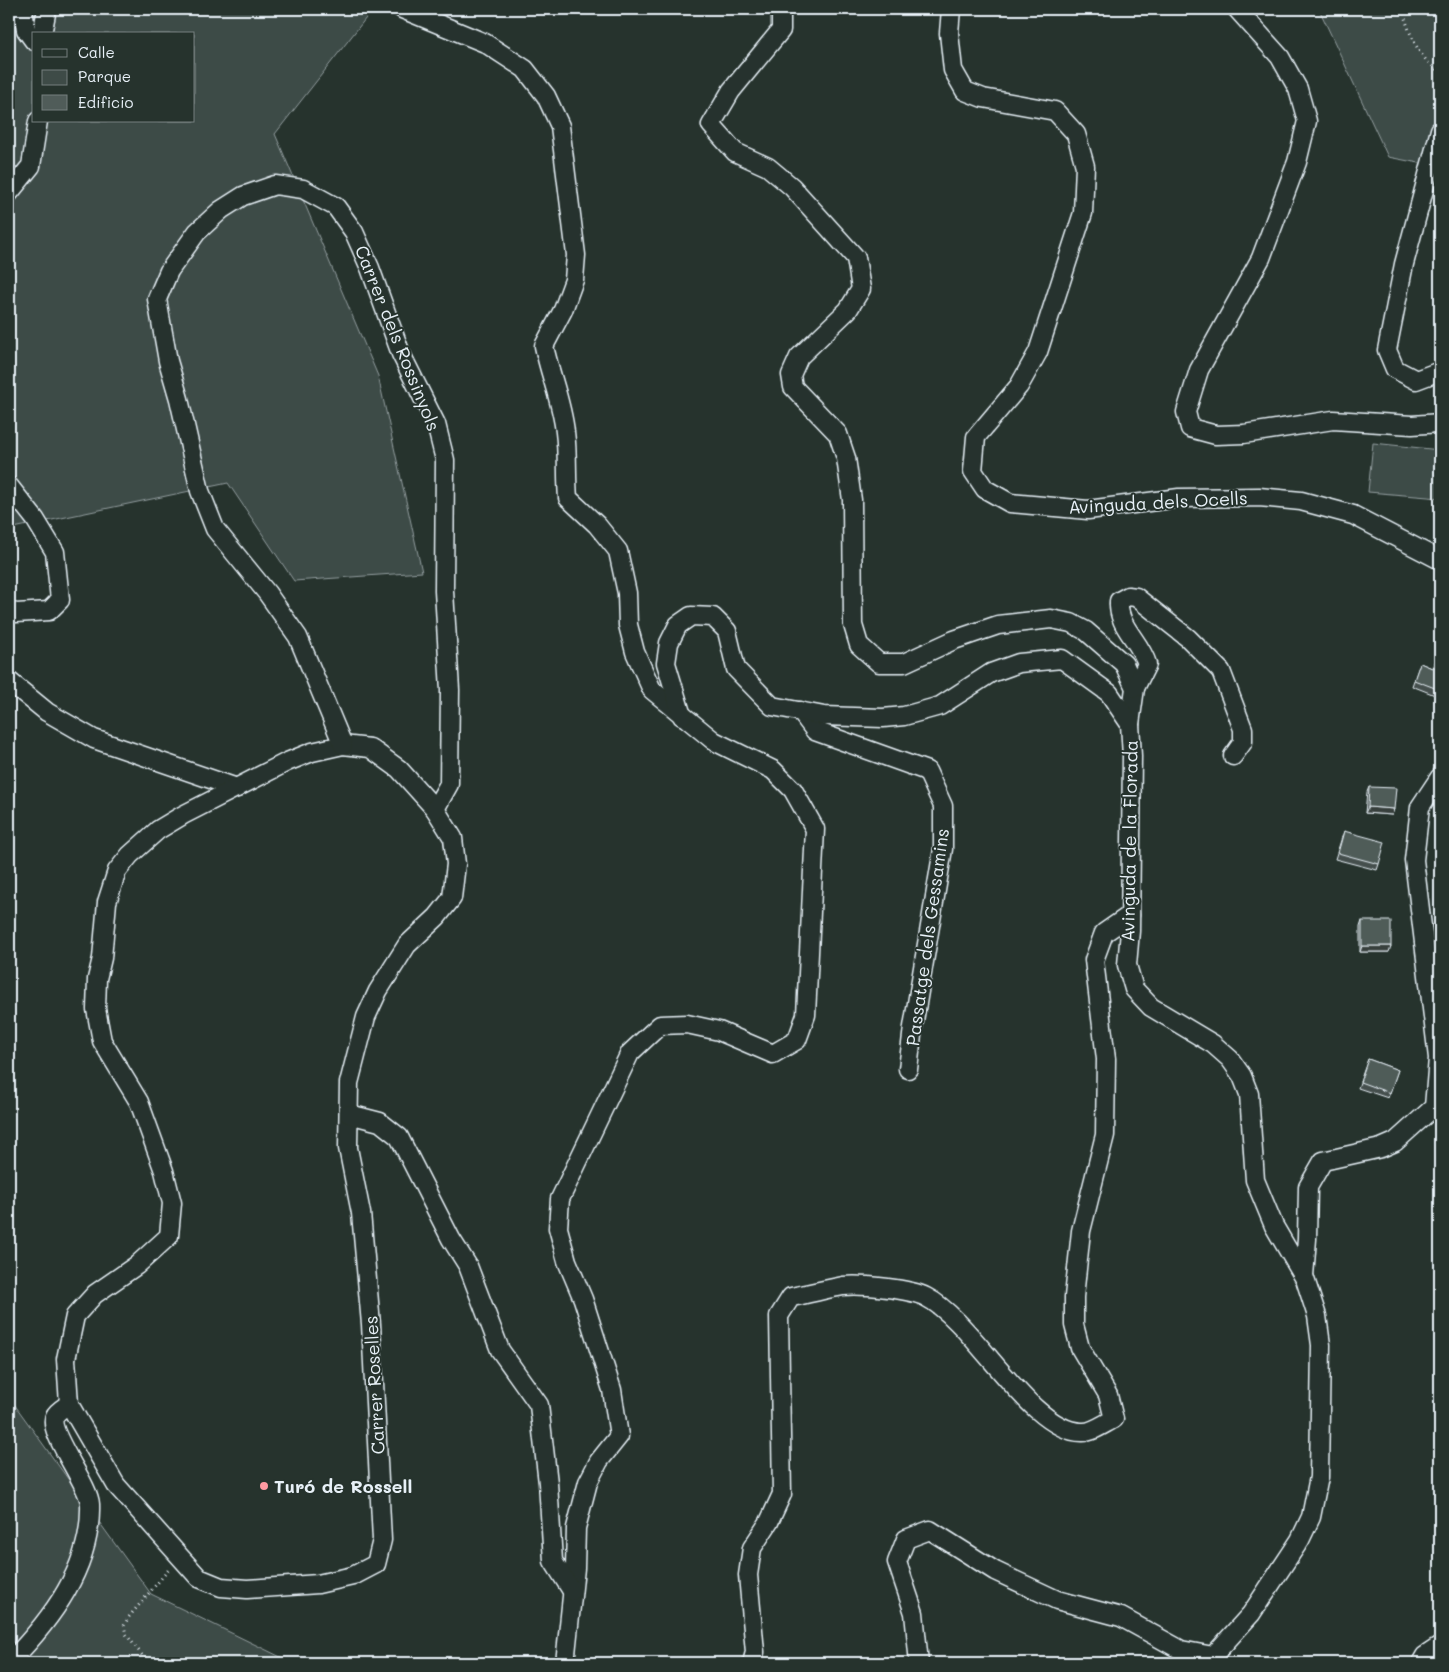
<svg xmlns="http://www.w3.org/2000/svg" width="1449" height="1672" font-family="Mali,sans-serif">
	<style>
		.green { fill: #3e4b47; stroke: #939ea0; fill-rule: evenodd }
		.lines { fill: none; stroke-linecap: round; stroke-linejoin: round }
		.minor-casing { stroke: #e8f1f8; stroke-width: 21 }
		.path { stroke: #e8f1f8; stroke-width: 3; stroke-dasharray: 1 4; stroke-linecap: butt }
		.minor { stroke: #26332d; stroke-width: 18 }
		.wall { fill: #454f4d; stroke: #e8f1f8 }
		.shaded-wall { fill: #38403e; stroke: #e8f1f8 }
		.building { fill: #505c59; stroke: #e8f1f8 }
		.poi-dot { fill: #ff9aa2; stroke: #26332d; stroke-width: 2 }
		.labels { text-anchor: middle; dominant-baseline: central; stroke-width: 4; stroke-linejoin: round; paint-order: stroke }
		.street-label { font-size: 18px; fill: #e8f1f8; stroke: #26332d }
		.poi-label { font-size: 18px; font-weight: bold; fill: #e8f1f8; stroke: #26332d; text-anchor: start }
	</style>
	<rect width="100%" height="100%" fill="#26332d"/>
	<filter id="ink" filterUnits="userSpaceOnUse"><feTurbulence type="fractalNoise" baseFrequency=".02" numOctaves="2"/><feDisplacementMap in="SourceGraphic" scale="10" xChannelSelector="R" yChannelSelector="G"/><feConvolveMatrix kernelMatrix="1 2 1 2 8 2 1 2 1" color-interpolation-filters="sRGB"/></filter>
	<g filter="url(#ink)">
		<g class="green">
			<path d="M9,9H373L275,134L378,376L422,572L294,581L228,483L9,529ZM34,34H194V121H34Z"/>
			<path d="M1319,9H1440V167L1388,157Z"/>
			<path d="M1373,443L1440,450V498L1368,492Z"/>
			<path d="M9,1397L151,1594L293,1663H9Z"/>
		</g>
		<g class="lines">
			<defs>
				<g id="minor">
					<path d="M23,9L26,30L34,41"/>
					<path d="M402,9L485,43L525,69L546,96L560,126L576,255L574,280L563,310L544,346C550,375 562,403 565,432C568,454 566,476 568,498L597,525L618,551L627,593L628,625L635,652L652,690L714,741L773,770L793,790L815,829L806,1015L797,1040L773,1054L719,1031L687,1024L660,1025L630,1053L560,1199L558,1228L567,1261L583,1299L612,1390L619,1436L599,1461L588,1482L576,1528L575,1568L565,1663"/>
					<path d="M781,9V30L731,91L711,125L735,152L768,167L792,187L856,258L861,289L848,310L799,357L791,375L793,387L838,434L846,458L852,500L853,625L859,645L879,663H904L954,640L998,625L1051,619L1071,623L1086,631L1124,664L1135,688L1130,724"/>
					<path d="M951,9L949,33L953,70L965,91L983,98L1055,111L1076,134L1085,166L1083,213L1038,352L1019,386L976,437L973,471L985,489L1010,503L1088,510L1179,498L1259,497L1301,501L1353,515L1440,560"/>
					<path d="M1237,9L1280,57L1298,89L1307,121L1297,162L1261,258L1199,370L1186,412L1190,428L1216,435L1244,434L1333,420L1412,425L1440,423"/>
					<path d="M42,34L47,9"/>
					<path d="M1440,130L1404,264L1387,350L1395,369L1416,380L1440,371"/>
					<path d="M9,193L31,166L38,121"/>
					<path d="M9,486L35,519L55,552L60,600L49,611L16,613L9,611"/>
					<path d="M9,681L47,712L94,739L237,788"/>
					<path d="M1135,688L1147,664C1140,640 1117,627 1119,601L1128,596L1136,597L1188,638L1221,671L1243,729V742L1233,756"/>
					<path d="M800,711L815,731L927,771L943,806V849L913,1027L908,1069"/>
					<path d="M682,716L666,663L669,643L678,625L691,616L713,617L727,631L736,669L772,706L824,716L883,718L904,716L940,706L991,673L1019,663L1062,659L1109,693L1130,724L1132,756L1130,931L1127,965L1134,989L1151,1007L1213,1044L1230,1059L1242,1076L1249,1094L1255,1180L1274,1226L1305,1279L1317,1316L1321,1345L1319,1477L1311,1517L1300,1540L1251,1614L1213,1656L1181,1650L1121,1617L1057,1600L995,1571L930,1530L906,1539L897,1562L914,1613L919,1663"/>
					<path d="M343,745L370,748L399,769L435,809L453,838L456,864L452,898L437,917L407,945L378,991L366,1017L349,1083L348,1148L361,1213L371,1324L382,1540L376,1564L353,1576L318,1584L247,1589L221,1587L199,1578L116,1485L69,1404L66,1359L75,1316L95,1294L137,1265L169,1236L172,1203L164,1171L139,1102L102,1041L96,1009L97,979L102,958L107,902L117,871L130,855L158,830L183,815L287,762L312,752Z"/>
					<path d="M343,745L298,637L267,593L215,529L200,491L179,399L168,361L157,299L169,271L197,232L221,210L243,196L275,185L303,189L336,207L354,232L370,268L401,354L436,424L445,460L444,591L450,690L449,784L435,809"/>
					<path d="M349,1114L380,1122L399,1137L451,1239L468,1266L500,1350L539,1405L548,1483L553,1561L572,1591"/>
					<path d="M1304,1276L1307,1239L1308,1187L1323,1161L1381,1148L1395,1142L1434,1107L1438,1058L1414,860L1420,807L1440,777"/>
					<path d="M9,1663C51,1620 92,1567 90,1504C89,1484 46,1431 55,1416C57,1411 65,1407 69,1404"/>
					<path d="M752,1663L755,1652L748,1575L752,1548L769,1522L782,1494L779,1316L791,1297C808,1294 826,1289 843,1286C861,1284 911,1289 926,1297C975,1322 1030,1432 1082,1432C1092,1433 1105,1423 1114,1419L1108,1395L1080,1348L1074,1325V1297L1081,1231L1105,1135L1106,1059L1094,960L1104,933L1130,915"/>
					<path d="M1421,1663L1425,1656L1440,1646"/>
				</g>
			</defs>
			<use href="#minor" class="minor-casing"/>
			<g class="path">
				<path d="M1402,9C1410,34 1417,57 1440,72"/>
				<path d="M148,1663L126,1634L124,1626L128,1618L170,1568"/>
			</g>
			<use href="#minor" class="minor"/>
		</g>
		<g class="wall">
			<path d="M1440,656V697L1412,686L1420,663L1432,668Z"/>
			<path d="M1369,787L1394,809L1392,815L1365,813L1367,792Z"/>
			<path d="M1344,831L1379,864L1377,870L1335,859Z"/>
			<path d="M1362,921L1389,952H1360V927Z"/>
			<path d="M1368,1059L1398,1070L1388,1098L1358,1088Z"/>
		</g>
		<g class="shaded-wall">
			<path d="M1368,807L1394,809L1392,815L1365,813Z"/>
			<path d="M1362,946H1391L1389,952H1360Z"/>
		</g>
		<g class="building">
			<path d="M1437,655L1440,656V690L1414,680L1420,663L1432,668Z"/>
			<path d="M1369,787L1396,788L1394,809L1368,807Z"/>
			<path d="M1344,831L1385,842L1379,864L1338,853Z"/>
			<rect x="1362" y="921" width="29" height="25"/>
			<path d="M1368,1059L1398,1070L1390,1093L1360,1082Z"/>
		</g>
	</g>
	<circle class="poi-dot" cx="264" cy="1486" r="5"/>
	<g class="labels">
		<g class="street-label">
			<text transform="translate(398 338) rotate(68)">Carrer dels Rossinyols</text>
			<text transform="translate(1158 502) rotate(-3)">Avinguda dels Ocells</text>
			<text transform="translate(1129 841) rotate(-89)">Avinguda de la Florada</text>
			<text transform="translate(927 937) rotate(-82)">Passatge dels Gessamins</text>
			<text transform="translate(374 1385) rotate(-93)">Carrer Roselles</text>
		</g>
		<g class="poi-label">
			<text x="274" y="1486">Turó de Rossell</text>
		</g>
	</g>
	<rect width="1449" height="1672" fill="none" stroke="#26332d" stroke-width="30"/>
	<rect x="15" y="15" width="1419" height="1642" fill="none" stroke="#e8f1f8" stroke-width="2" filter="url(#ink)"/>
	<rect x="32" y="32" width="162" height="90" fill="#26332d" stroke="#747f7e"/>
	<rect x="42" y="49" width="25" height="8" fill="#26332d" stroke="#747f7e"/>
	<text x="78" y="58" font-size="15" fill="#e8f1f8">Calle</text>
	<rect x="42" y="70" width="25" height="15" fill="#3e4b47" stroke="#747f7e"/>
	<text x="78" y="82" font-size="15" fill="#e8f1f8">Parque</text>
	<rect x="42" y="95" width="25" height="15" fill="#505c59" stroke="#747f7e"/>
	<text x="78" y="108" font-size="15" fill="#e8f1f8">Edificio</text>
</svg>
